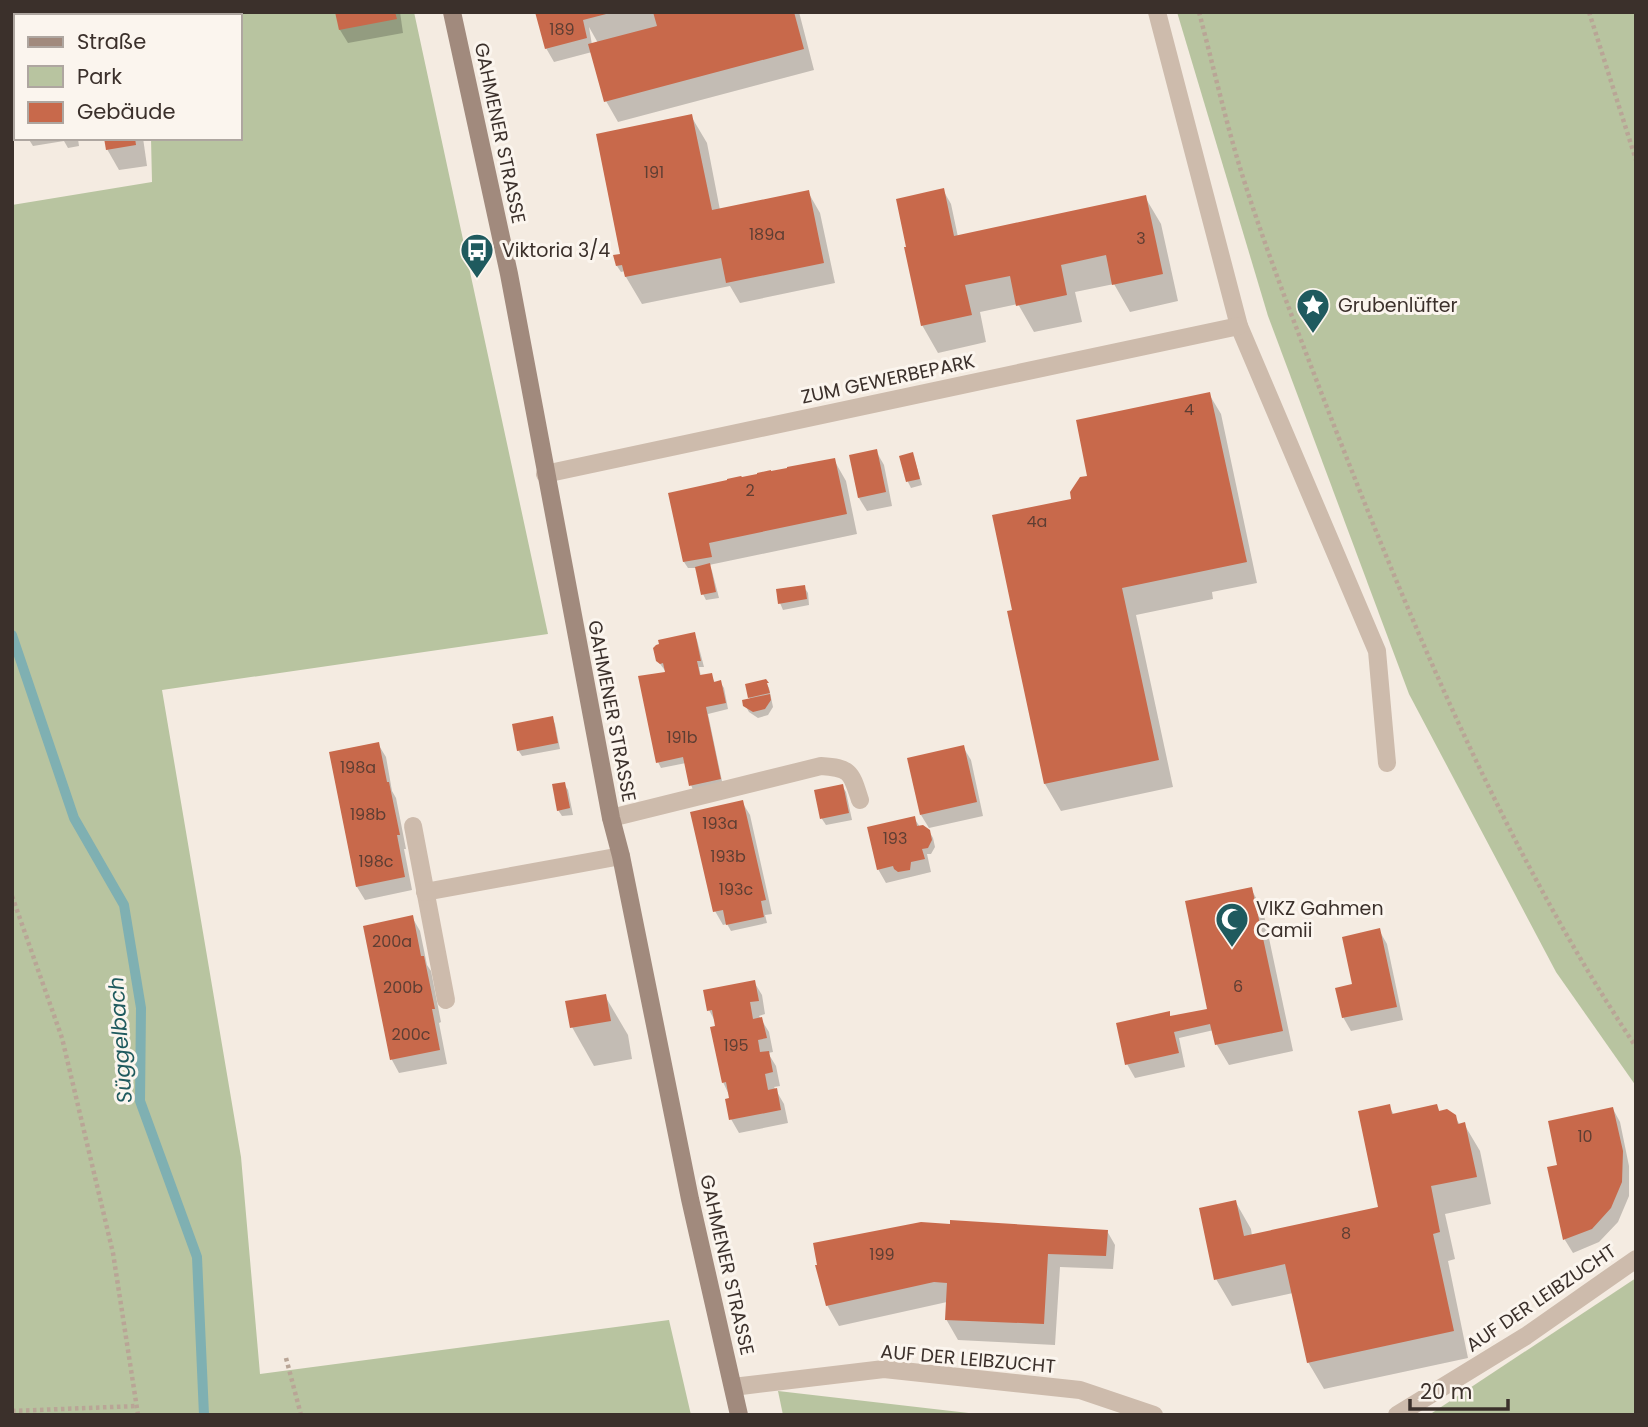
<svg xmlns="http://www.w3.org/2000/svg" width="1648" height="1427" font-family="Poppins,sans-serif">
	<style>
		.green { fill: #b8c4a0 }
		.shadow { fill: #0003; fill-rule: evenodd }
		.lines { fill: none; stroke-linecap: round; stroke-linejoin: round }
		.stream { stroke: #7fb0b2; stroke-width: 10 }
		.building { fill: #c8694b }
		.path { stroke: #b9a596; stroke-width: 4.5; stroke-dasharray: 3.5 3.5; stroke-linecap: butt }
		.lane { stroke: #cdbbac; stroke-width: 18 }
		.street { stroke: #cdbbac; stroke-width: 18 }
		.secondary { stroke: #a18a7d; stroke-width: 18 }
		.labels { text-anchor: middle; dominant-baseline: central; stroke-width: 6; stroke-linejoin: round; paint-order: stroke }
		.number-label { font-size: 16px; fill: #5e3e33 }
		.street-label { font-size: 19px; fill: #3b302b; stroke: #fbf5ee }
		.poi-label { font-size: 19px; fill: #3b302b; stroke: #fbf5ee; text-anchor: start }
		.water-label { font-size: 21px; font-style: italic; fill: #1f5a5e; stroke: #fbf5ee }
	</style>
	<rect width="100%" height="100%" fill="#f4ebe1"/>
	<g class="green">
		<path d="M148,12H414L548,634L162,690L241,1157L260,1374L669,1320L691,1415H12V205L152,182L151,138H240V16H148Z"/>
		<path d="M1177,12H1636V1086L1556,972L1409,694L1268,316Z"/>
		<path d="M1636,1278V1415H1429Z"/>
		<path d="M778,1391L986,1415H783Z"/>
	</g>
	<g class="shadow">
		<path d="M337,12H400L403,33L348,43L340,30Z"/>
		<path d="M537,12H799L814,70L618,122L606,101L592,52L554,62L546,48ZM589,27L598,43L592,45Z"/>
		<path d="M691,116L707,143L720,210L808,192L820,213L835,283L740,303L730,286L642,304L626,277L625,271L621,272L617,266Z"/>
		<path d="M28,138H80L78,139L79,146L68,148L64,141L33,146Z"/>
		<path d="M106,138H143L147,166L119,170L107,149Z"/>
		<path d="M943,190L951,204L958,237L1145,197L1161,224L1178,301L1130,312L1114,284L1075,292L1082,322L1034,332L1018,304L980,312L986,342L938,353L922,325Z"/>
		<path d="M1209,394L1221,414L1257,583L1212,592L1213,599L1136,615L1173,787L1061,811L1045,784L1014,611L1074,500L1089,477Z"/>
		<path d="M876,451L884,465L892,506L867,511L859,498Z"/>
		<path d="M912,454L915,461L922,485L911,488L908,482Z"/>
		<path d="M834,460L846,481L857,534L709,565L712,571L719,598L706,600L703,594L697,568H688L684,562L670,494Z"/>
		<path d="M804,587L808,593L809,605L783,610L780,603Z"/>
		<path d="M694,634L697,640L704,667H699L701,677L711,675L715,683L720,682L724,688L728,709L708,714L723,786L694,792L691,785L686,763L661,768L658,762L667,673L657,660Z"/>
		<path d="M765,681L769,688L773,707L768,715L758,718L749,712L745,705L750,700L747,685Z"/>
		<path d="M552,718L555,724L560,749L522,756L518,750Z"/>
		<path d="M378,744L386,757L392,791L396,798L406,849H404L412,890L365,900L357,887Z"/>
		<path d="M963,747L971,760L983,816L929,828L921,815Z"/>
		<path d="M564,784L568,790L573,815L562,816L558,810Z"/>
		<path d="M842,786L846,792L852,820L826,825L822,819L816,792Z"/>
		<path d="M742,802L750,815L772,914L765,915L767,923L731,931L727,924L723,925L715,911Z"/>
		<path d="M914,818L920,827L929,831L933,838L935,847L931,854H927L931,872L886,883L878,869Z"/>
		<path d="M1251,889L1263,910L1293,1051L1229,1065L1217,1045L1214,1030L1179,1038L1185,1067L1135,1078L1127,1064L1169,1013L1171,1018L1211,1017Z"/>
		<path d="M412,917L420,931L427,965L431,971L441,1022L439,1023L447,1064L399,1073L392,1060L365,927Z"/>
		<path d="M1379,930L1387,944L1403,1020L1351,1031L1343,1017L1354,985Z"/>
		<path d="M754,982L762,995L765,1014L759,1016L769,1032L773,1052L768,1053L776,1066L780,1086L774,1087L784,1104L788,1123L739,1133L731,1119V1099L723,1082L716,1023L709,1010Z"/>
		<path d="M605,996L628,1035L632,1059L594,1066L572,1027Z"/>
		<path d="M1389,1106L1394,1115L1437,1106L1440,1113L1455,1117L1460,1125L1464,1124L1480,1151L1491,1204L1445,1214L1455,1259L1448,1261L1468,1358L1324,1389L1308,1362L1293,1293L1232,1306L1216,1279L1235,1201L1251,1229L1252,1236L1380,1208Z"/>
		<path d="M1613,1109L1620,1122L1629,1166V1196L1618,1222L1599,1242L1573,1253L1565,1240L1549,1168L1559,1166Z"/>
		<path d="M1107,1231L1115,1245L1113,1269L1060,1267L1055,1345L958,1340L946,1319L947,1302L839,1326L827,1305Z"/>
	</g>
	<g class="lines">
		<path class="stream" d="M12,635L74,818L124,905L141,1008L140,1101L197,1257L204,1415"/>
	</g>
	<g class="building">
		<path d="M335,12H395L397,19L339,30Z"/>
		<path d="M535,12H610V13L583,20L587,38L545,49Z"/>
		<path d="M653,12H794L804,49L604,102L588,44L657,26Z"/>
		<path d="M16,24V94L14,95L12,82V25Z"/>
		<path d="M692,114L712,210L809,190L824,263L726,283L721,258L625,277L622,265L616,266L613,255L620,254L596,134Z"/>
		<path d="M104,138H135L136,145L106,150Z"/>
		<path d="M944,188L954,236L1146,195L1163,274L1112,285L1106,255L1061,265L1067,295L1016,306L1010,276L965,285L972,315L921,326L904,247H906L896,199Z"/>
		<path d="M1210,392L1247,562L1122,588L1159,760L1044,784L1007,611L1012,610L992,515L1071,499L1070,492L1080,477L1087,476L1076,420Z"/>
		<path d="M877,449L886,492L858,498L849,455Z"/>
		<path d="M913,452L920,479L906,482L899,456Z"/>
		<path d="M835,458L847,514L709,543L712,557L683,562L668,493L727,480V479L741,476L742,477L757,474V473L771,470V471L787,468V467Z"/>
		<path d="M710,563L716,592L701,595L695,567Z"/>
		<path d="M805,585L807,599L778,604L776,589Z"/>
		<path d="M695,632L701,661H697L700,675L712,673L714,682L721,680L726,703L706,707L721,779L689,786L683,757L656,763L638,676L665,672L663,663L660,664L656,661L653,648L656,645L659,644L658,640Z"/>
		<path d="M766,679L769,683H767L770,693L748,698L745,684Z"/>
		<path d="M770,694L771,700L765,709L753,712L743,706L742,700Z"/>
		<path d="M553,716L558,743L517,751L512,724Z"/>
		<path d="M379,742L387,782H389L400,835H397L405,877L356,887L329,752Z"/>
		<path d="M964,745L977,802L920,815L907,758Z"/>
		<path d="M565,782L570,808L557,811L552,784Z"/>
		<path d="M843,784L849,813L820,819L814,790Z"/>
		<path d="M743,800L766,900L761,901L764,917L726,925L723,910L713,912L690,812Z"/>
		<path d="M915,816L917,826L923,825L930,830L932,840L928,848L922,849L925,859L911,862L910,870L898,872L894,869L893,866L877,870L867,827Z"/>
		<path d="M1252,887L1283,1031L1215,1045L1210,1024L1174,1032L1179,1053L1125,1065L1116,1023L1170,1011V1016L1207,1009L1185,901Z"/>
		<path d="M413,915L421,956H424L435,1009H432L440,1050L390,1060L363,926Z"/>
		<path d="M1380,928L1397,1007L1342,1018L1335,988L1352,984L1342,937Z"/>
		<path d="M755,980L759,1001L750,1002L753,1019L762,1017L767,1038L758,1040L760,1052L769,1051L773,1072L765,1074L768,1090L777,1088L781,1110L729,1120L725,1099L729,1098L726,1082L722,1083L710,1027L715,1026L712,1010L707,1011L703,990Z"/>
		<path d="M606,994L611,1021L570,1028L565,1001Z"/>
		<path d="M1390,1104L1392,1114L1437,1104L1439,1111L1447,1109L1456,1115L1458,1124L1465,1122L1477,1177L1431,1186L1440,1232L1433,1234L1454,1331L1307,1363L1285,1264L1214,1280L1199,1208L1236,1200L1244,1236L1378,1207L1358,1111Z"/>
		<path d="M1613,1107L1623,1151L1622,1182L1611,1208L1592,1229L1563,1240L1547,1167L1557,1165L1548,1121Z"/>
		<path d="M950,1220L1108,1230L1106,1256L1048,1254L1044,1324L945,1320L947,1283L934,1282L826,1306L815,1265H817L813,1243L921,1222L950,1224Z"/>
	</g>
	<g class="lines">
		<g class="path">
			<path d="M1199,12C1213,65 1225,119 1241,171C1260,232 1283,293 1306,353C1332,421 1359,490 1387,558C1457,728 1534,894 1636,1047"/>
			<path d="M1589,12L1636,160"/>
			<path d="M12,896L62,1038L113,1253L138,1415"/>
			<path d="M286,1358L301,1415"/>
			<path d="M12,1411L137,1406"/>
		</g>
		<g class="lane">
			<path d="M611,818L821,766C851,768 851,772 860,800"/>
			<path d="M413,826L446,1000"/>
			<path d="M425,892L621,856"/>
		</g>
		<g class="street">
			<path d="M1157,12L1239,326L1377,651L1387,763"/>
			<path d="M545,474L1239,326"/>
			<path d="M733,1387L884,1369L1080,1390L1154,1415"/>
			<path d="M1397,1415L1526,1336L1636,1259"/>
		</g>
		<path class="secondary" d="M452,12L509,274L611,818L621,856L690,1199L739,1415"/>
	</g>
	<defs>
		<symbol id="bus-pin" viewBox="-11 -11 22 30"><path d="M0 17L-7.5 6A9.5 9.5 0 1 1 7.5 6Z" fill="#1f5a5e" stroke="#fbf5ee"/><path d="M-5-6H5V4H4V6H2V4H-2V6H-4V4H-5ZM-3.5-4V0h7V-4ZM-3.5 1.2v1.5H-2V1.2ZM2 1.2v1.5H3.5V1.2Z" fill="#fff"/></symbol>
		<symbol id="sight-pin" viewBox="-11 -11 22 30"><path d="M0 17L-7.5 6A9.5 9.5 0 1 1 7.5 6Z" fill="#1f5a5e" stroke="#fbf5ee"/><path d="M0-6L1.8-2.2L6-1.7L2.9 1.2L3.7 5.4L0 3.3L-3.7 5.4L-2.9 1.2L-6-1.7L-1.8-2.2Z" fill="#fff"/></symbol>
		<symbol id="mosque-pin" viewBox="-11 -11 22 30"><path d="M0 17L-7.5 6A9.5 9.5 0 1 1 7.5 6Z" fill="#1f5a5e" stroke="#fbf5ee"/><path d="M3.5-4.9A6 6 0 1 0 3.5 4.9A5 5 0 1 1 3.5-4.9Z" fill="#fff"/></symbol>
	</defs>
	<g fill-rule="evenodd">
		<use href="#bus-pin" x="458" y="231" width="38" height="52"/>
		<use href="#sight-pin" x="1294" y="286" width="38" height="52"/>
		<use href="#mosque-pin" x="1213" y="900" width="38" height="52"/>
	</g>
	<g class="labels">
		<g class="number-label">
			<text x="562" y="29">189</text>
			<text x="654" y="172">191</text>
			<text x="767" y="234">189a</text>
			<text x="1141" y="238">3</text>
			<text x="1189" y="409">4</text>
			<text x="750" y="490">2</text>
			<text x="1037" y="521">4a</text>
			<text x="682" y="737">191b</text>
			<text x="358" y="767">198a</text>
			<text x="368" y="814">198b</text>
			<text x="720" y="823">193a</text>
			<text x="895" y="838">193</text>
			<text x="728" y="856">193b</text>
			<text x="376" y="861">198c</text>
			<text x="736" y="889">193c</text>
			<text x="392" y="941">200a</text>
			<text x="1238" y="986">6</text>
			<text x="403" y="987">200b</text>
			<text x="411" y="1034">200c</text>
			<text x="736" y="1045">195</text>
			<text x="1585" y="1136">10</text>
			<text x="1346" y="1233">8</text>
			<text x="882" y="1254">199</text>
		</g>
		<g class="street-label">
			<text transform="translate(500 133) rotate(78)">GAHMENER STRASSE</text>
			<text transform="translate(888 379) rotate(-12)">ZUM GEWERBEPARK</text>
			<text transform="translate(612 711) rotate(79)">GAHMENER STRASSE</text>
			<text transform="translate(727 1265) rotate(77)">GAHMENER STRASSE</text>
			<text transform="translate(1541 1298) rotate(-34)">AUF DER LEIBZUCHT</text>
			<text transform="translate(968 1359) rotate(5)">AUF DER LEIBZUCHT</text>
		</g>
		<g class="poi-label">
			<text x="502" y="250">Viktoria 3/4</text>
			<text x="1338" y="305">Grubenlüfter</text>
			<text x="1256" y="908">VIKZ Gahmen<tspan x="1256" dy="22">Camii</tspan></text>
		</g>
		<g class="water-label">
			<text transform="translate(120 1040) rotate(-94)">Süggelbach</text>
		</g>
	</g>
	<rect width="1648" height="1427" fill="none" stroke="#3b302b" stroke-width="28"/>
	<rect x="14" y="14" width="228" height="126" fill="#fbf5ee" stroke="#aea6a0" stroke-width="2"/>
	<rect x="28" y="37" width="35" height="10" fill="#a18a7d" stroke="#aea6a0" stroke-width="2"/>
	<text x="77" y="49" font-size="21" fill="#3b302b">Straße</text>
	<rect x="28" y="66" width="35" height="21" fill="#b8c4a0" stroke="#aea6a0" stroke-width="2"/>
	<text x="77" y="84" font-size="21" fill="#3b302b">Park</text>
	<rect x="28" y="102" width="35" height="21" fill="#c8694b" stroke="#aea6a0" stroke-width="2"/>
	<text x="77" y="119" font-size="21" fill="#3b302b">Gebäude</text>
	<path d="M1410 1399v10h98v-10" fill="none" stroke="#3b302b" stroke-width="3.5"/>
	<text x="1420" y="1399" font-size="21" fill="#3b302b" stroke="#fbf5ee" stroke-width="5" paint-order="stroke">20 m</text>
</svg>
